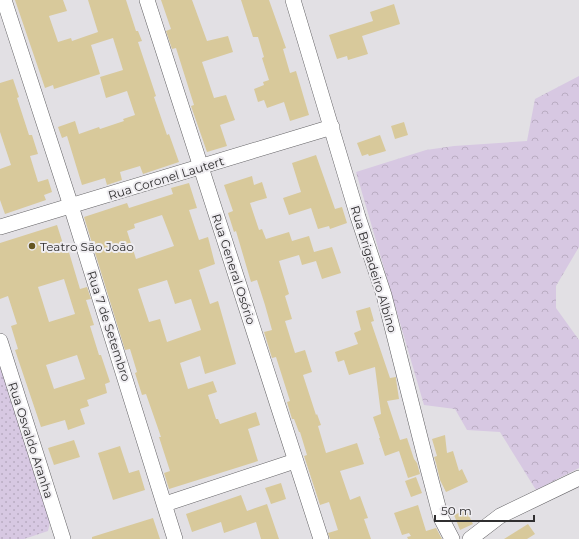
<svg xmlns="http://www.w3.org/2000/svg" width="579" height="539" font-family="Montserrat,sans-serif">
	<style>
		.forest { fill: url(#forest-crowns) }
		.park { fill: url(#park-dots) }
		.building { fill: #d8c99b; fill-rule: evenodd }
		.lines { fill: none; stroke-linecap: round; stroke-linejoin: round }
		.minor-casing { stroke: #636265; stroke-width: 16 }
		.minor { stroke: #fff; stroke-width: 15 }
		.poi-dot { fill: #645522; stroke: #efedf1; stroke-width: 1.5 }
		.labels { text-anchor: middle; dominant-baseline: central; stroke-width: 4; stroke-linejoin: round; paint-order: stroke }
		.street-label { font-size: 12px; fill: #302f30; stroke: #efedf1 }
		.poi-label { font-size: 12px; fill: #302f30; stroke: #efedf1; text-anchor: start }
	</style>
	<defs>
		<pattern id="forest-crowns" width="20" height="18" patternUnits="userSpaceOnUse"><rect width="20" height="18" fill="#d7c8e2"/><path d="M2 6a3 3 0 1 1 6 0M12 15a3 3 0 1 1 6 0" fill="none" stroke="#b9acc2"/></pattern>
		<pattern id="park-dots" width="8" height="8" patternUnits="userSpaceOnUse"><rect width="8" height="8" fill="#d7c8e2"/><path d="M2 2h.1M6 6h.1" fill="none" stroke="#b9acc2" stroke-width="1.8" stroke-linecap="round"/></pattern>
	</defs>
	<rect width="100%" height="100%" fill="#e2e0e4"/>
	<path class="forest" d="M579,76V247L556,286V308L579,340V468L536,490L500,432L467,430L455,409L424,405L356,172L426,150L454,146L527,141L535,99Z"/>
	<path class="park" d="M0,359L51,517L48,531L24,539H0Z"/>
	<g class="building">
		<path d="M15,0H63L67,11L49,16L58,42L71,38L72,41L98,32L88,0H126L136,31H138L142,41L138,42L156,96L154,97L167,135L169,134L179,162L143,174L140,166L120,172L122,180L107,185L105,178L82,185L67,136L62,138L58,127L75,121L79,134L99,127L100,129L124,121L123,119L135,115L127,91L106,98L100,77L123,70L113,38L91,45L100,74L54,89L53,85L45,88Z"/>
		<path d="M161,0H192L207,41L228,36L233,52L202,62L214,98L226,95L235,120L220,125L227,146L207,152L191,106L194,105L176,48L172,49L166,31L171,29Z"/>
		<path d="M241,0H269L286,48L283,49L290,73L296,71L309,115L290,121L284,102L267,108L264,100L258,102L254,89L264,85L263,82L269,80L262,58L264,57L258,37H253Z"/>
		<path d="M394,4L400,24L362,36L368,54L348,60L347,56L337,59L329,35L373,21L370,12Z"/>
		<path d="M13,79L19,97L17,98L29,135H32L38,154L30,156L38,182L48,179L52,192L44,195L46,200L5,214L0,200V169L11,165L0,132V83Z"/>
		<path d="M404,122L408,135L395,139L391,126Z"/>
		<path d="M380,135L386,151L369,156L368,154L362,156L357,143Z"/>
		<path d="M316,155L335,209L342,207L347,223L330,229L329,226L318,229L311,208L289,215L283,198L301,192L292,163Z"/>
		<path d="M252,176L254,185L262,182L267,198L250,203L259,230L262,229L266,239L289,232L292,241L309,236L314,252L332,247L341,273L322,279L316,261L302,265L299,255L279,261L289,294L285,296L292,319L285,321L295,353L305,350L312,372L303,375L316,415L317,414L321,425L318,426L326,453L357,443L364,464L340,471L350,500L360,496L368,518L364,519L371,539H330L328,533L338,530L329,502L320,505L304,456L307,455L300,432H299L294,419H292L287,402L290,401L276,357L272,358L264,332L272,330L265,305L257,280L251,282L236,231L234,232L228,213L233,211L224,185Z"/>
		<path d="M189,183L197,208L189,210L199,240L208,237L215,264L199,270L210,304L218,301L236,364L205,374L200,356L180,363L188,389L213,381L217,392L208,395L216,419H218L220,424L256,412L260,425L248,429L258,461L169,489L164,473L170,471L159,437H161L146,394L142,395L135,373L137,372L130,349L125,350L84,217L127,203L129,208L173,194L171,188ZM162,215L174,246L136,259L127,231L135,228L134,224ZM167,280L175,304L191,299L201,330L167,342L160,319L149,322L138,289Z"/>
		<path d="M57,225L65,250L68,249L80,289L87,287L91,299L86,300L94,325L90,326L99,355H101L110,382L105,384L107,393L87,400L89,406L80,409L85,424L68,430L65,420L41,427L15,350L18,349L11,326L17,324L8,296L0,299V243ZM64,279L75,314L49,322L38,287ZM77,355L85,379L54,389L46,365Z"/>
		<path d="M370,307L374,321L371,322L390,378L396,377V379L399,399L387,401L400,440L407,438L414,459L417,463L420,474L408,478L399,451L385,456L379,438H380L373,417L381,414L375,367L349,375L344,360L338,362L335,352L358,344L354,333L361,330L356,311Z"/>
		<path d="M445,435L447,453L453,451L459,471L462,469L468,482L446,492L440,480L436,463L434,457L437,456L432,439Z"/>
		<path d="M74,440L80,457L54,465L48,448Z"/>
		<path d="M120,446L129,473L139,470L145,490L113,500L98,453Z"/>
		<path d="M416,477L422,493L411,497L405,481Z"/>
		<path d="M281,483L286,499L271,504L265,488Z"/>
		<path d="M241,495L247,511L267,504L279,539H261L256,522L224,533L221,522L192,532L186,514Z"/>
		<path d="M418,505L426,531L436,528L442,539H408L407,537L411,536L409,533L402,535L394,513Z"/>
		<path d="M466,510L473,524L460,530L454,515Z"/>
		<path d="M153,518L160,539H92V537Z"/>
		<path d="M528,524L535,534L527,539H504Z"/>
	</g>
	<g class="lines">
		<defs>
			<g id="minor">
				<path d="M4,0L71,206L175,539"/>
				<path d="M147,0L321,539"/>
				<path d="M293,0L358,217L384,295L427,465L441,518L452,539"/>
				<path d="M0,227L332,127"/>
				<path d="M0,341L63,539"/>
				<path d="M165,504L295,461"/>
				<path d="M470,539L500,516L579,478"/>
			</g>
		</defs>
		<use href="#minor" class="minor-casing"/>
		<use href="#minor" class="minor"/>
	</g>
	<circle class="poi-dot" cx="32" cy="246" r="4"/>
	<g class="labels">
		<g class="street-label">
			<text transform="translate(166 178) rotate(-17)">Rua Coronel Lautert</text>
			<text transform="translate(234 269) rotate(72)">Rua General Osório</text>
			<text transform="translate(374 269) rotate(73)">Rua Brigadeiro Albino</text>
			<text transform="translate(109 326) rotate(72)">Rua 7 de Setembro</text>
			<text transform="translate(31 440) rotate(72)">Rua Osvaldo Aranha</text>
		</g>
		<g class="poi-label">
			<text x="40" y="246">Teatro São João</text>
		</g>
	</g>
	<path d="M435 515v6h99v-6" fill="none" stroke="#302f30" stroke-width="2"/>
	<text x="441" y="515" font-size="12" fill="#302f30" stroke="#efedf1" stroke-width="3" paint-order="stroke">50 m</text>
</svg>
